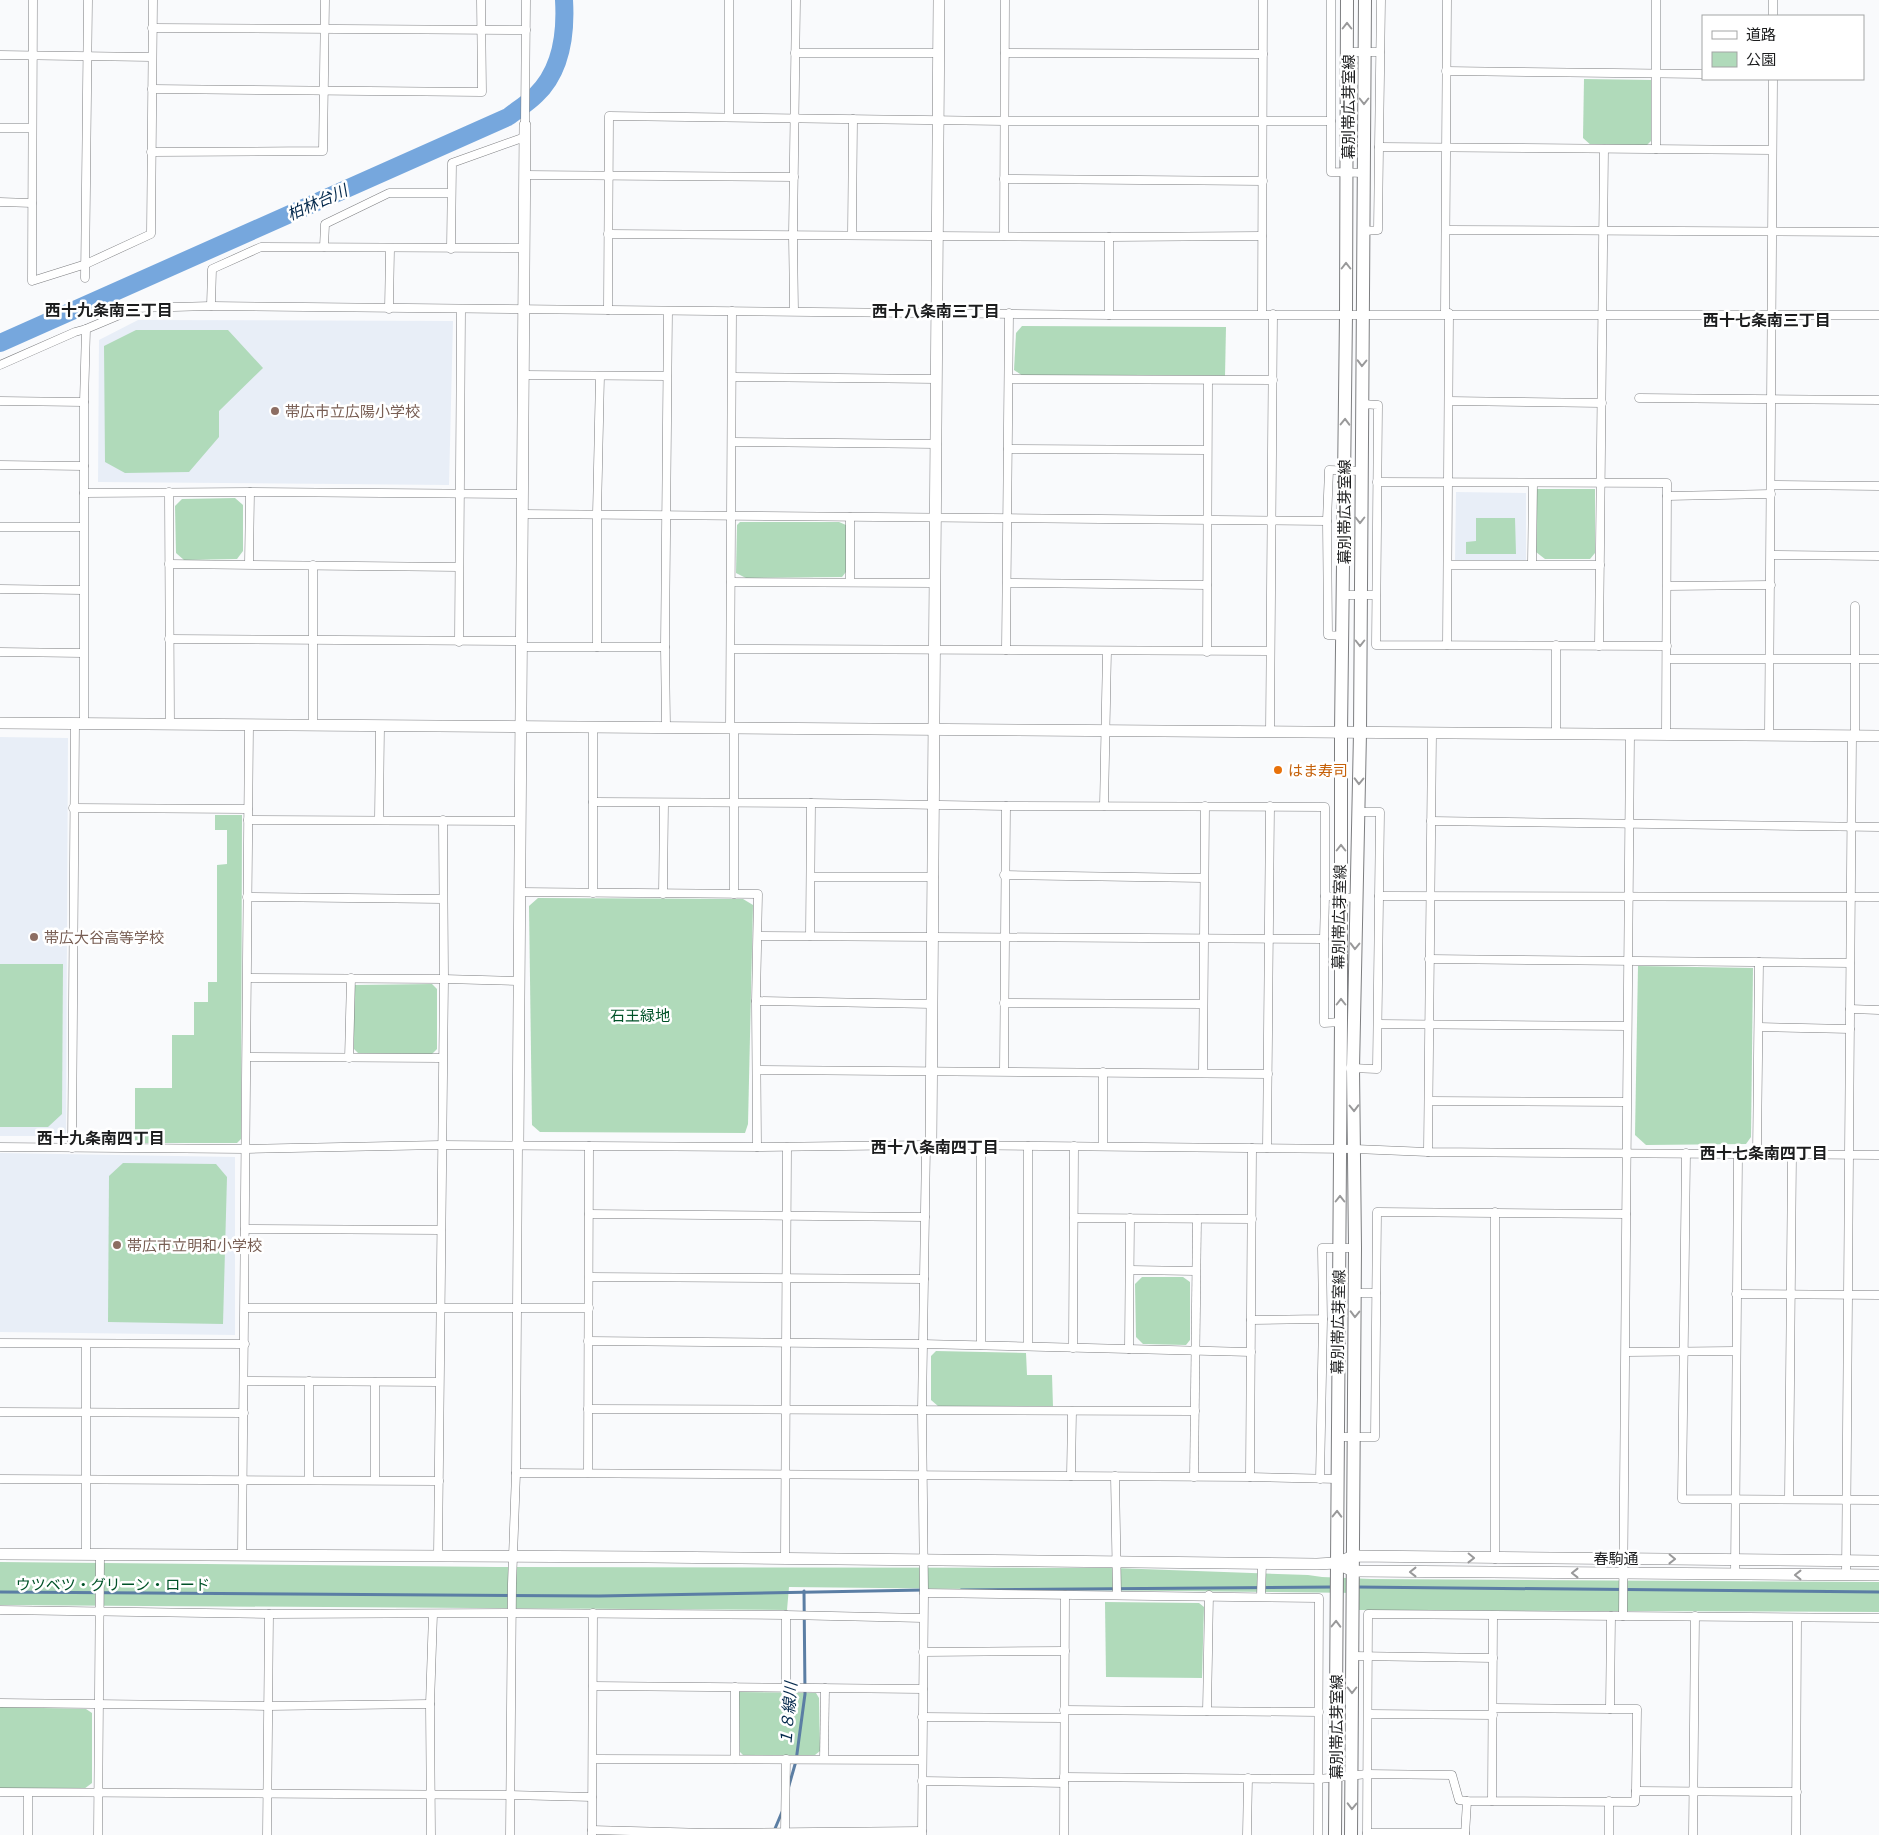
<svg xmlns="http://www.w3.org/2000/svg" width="1879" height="1835" font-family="'PT Sans Narrow','Noto Sans JP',sans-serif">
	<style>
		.built { fill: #e8eef7 }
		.green { fill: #b0daba }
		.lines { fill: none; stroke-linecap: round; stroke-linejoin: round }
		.stream { stroke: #5b7ea4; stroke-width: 3 }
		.river { stroke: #76a7dd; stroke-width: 18 }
		.street-casing { stroke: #7d7e80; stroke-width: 9 }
		.secondary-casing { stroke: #7d7e80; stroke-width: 12 }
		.primary-casing { stroke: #7d7e80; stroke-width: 14 }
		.street { stroke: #fff; stroke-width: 8 }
		.secondary { stroke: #fff; stroke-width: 11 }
		.primary { stroke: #fff; stroke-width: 12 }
		.oneway { stroke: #99999a }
		.education-dot { fill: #8d6e63; stroke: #fff; stroke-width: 2 }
		.food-dot { fill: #e8710a; stroke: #fff; stroke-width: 2 }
		.labels { text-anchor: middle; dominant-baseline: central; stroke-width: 5; stroke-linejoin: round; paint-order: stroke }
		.street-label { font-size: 15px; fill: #1c1d1e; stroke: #fff }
		.education-label { font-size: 15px; fill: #785e54; stroke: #fff; text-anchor: start }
		.food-label { font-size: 15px; fill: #c56008; stroke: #fff; text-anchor: start }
		.park-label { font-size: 15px; fill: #005228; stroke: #fff }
		.water-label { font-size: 16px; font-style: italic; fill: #052a4d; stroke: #fff }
		.neighbourhood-label { font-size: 16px; font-weight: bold; fill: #1c1d1e; stroke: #fff }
	</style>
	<rect width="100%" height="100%" fill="#f9fafc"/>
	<g class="built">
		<path d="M138,320L453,321L449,485L98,482L99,340Z"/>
		<path d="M1456,492L1526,493V560H1455Z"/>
		<path d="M0,737L68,738L66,1136H0Z"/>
		<path d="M0,1153L235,1157V1335L0,1332Z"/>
	</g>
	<g class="green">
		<path d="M1584,79L1651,80V141L1646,146H1592L1583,138Z"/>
		<path d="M1022,326L1226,327L1225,376H1023L1014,370L1016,333Z"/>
		<path d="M136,330H228L263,368L219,411V437L189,472L125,473L105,462L104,346Z"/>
		<path d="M1537,489H1595V553L1590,559H1545L1536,552Z"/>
		<path d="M235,498L243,505V551L237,559L184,560L176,553L175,506L182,499Z"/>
		<path d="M1476,518H1515L1516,554H1466V542L1476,541Z"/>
		<path d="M740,522H839L846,525V572L842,577L746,578L736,573L737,525Z"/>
		<path d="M215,815H242L241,1139L237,1143H135V1088H172V1035H194V1002H208V982H217V865L227,864V830H215Z"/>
		<path d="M538,898L743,899L753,905L748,1124L745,1133L540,1132L532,1125L529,906Z"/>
		<path d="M0,964H63L62,1114L48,1127H0Z"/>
		<path d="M1638,966L1753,968L1751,1137L1746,1144L1646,1145L1635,1135Z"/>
		<path d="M432,984L437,989V1049L432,1054H359L354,1049V985Z"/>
		<path d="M123,1163L216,1164L227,1177L223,1324L108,1322L109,1176Z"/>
		<path d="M1142,1277H1183L1190,1282V1340L1186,1345L1143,1344L1136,1337L1135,1284Z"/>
		<path d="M936,1351L1026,1353L1027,1375H1052L1053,1407L938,1406L931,1400V1356Z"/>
		<path d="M0,1562L497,1567L1114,1568L1308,1575L1322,1577L1371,1579L1879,1582V1612L1359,1610V1593L789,1587L787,1610L0,1605Z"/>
		<path d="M1105,1602L1199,1603L1204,1607L1202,1678L1106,1677Z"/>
		<path d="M739,1692L816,1693L819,1698L820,1751L815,1755L744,1756L740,1752Z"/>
		<path d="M0,1707L86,1709L92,1713V1783L84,1789L0,1788Z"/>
	</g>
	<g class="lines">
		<g class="stream">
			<path d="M1356,1587L1879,1592"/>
			<path d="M961,1590L1334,1587"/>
			<path d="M0,1592L599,1596L924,1590"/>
			<path d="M788,1789L796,1761L805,1694L804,1591"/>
			<path d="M774,1831L782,1812"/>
		</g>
		<path class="river" d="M0,343L508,117C517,110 528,103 536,95C561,71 566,33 564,0"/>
		<defs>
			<g id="street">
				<path d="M33,0L32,281L86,264L151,234L153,0"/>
				<path d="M729,0V117"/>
				<path d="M1331,0V172L1364,173"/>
				<path d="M1773,0V16"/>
				<path d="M152,28L526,30"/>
				<path d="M1346,52H1380"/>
				<path d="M795,53H939"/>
				<path d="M1005,53L1263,54"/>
				<path d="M0,55L152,57"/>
				<path d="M1446,71L1703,74"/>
				<path d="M152,89L482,92L481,0"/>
				<path d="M525,125L526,0"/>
				<path d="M0,128H32"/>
				<path d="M1379,147L1381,0"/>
				<path d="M1656,149V0"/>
				<path d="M151,152L323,151L325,0"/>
				<path d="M524,175L794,177"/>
				<path d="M1004,179L1263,181"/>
				<path d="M0,202L32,203"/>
				<path d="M1446,230L1879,232"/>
				<path d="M1364,231L1378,230L1379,147L1772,150"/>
				<path d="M608,234L1109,237L1262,236"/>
				<path d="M852,235L853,119"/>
				<path d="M1004,236L1005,0"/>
				<path d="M1109,237V315"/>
				<path d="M324,247L325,224L389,193H451"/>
				<path d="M451,249L452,163L525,137"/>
				<path d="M85,278L88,0"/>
				<path d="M211,306L212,269L261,247L525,248"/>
				<path d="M389,309L390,249"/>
				<path d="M608,310L609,116L1005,121H1331"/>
				<path d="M794,311L793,235L796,0"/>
				<path d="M1262,314L1263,0"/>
				<path d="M1445,314L1447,0"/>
				<path d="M0,365L75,332L86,329L136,308L211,306L1109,315H1879"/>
				<path d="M523,375L667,376"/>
				<path d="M733,377L937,379"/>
				<path d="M1009,379L1273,380"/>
				<path d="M1639,398L1879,400"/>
				<path d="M0,401L84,402"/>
				<path d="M1449,401L1602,403"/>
				<path d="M1362,404L1378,405L1376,645L1667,646"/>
				<path d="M733,442L937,444"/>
				<path d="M1008,449L1207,450"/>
				<path d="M0,465L84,466"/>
				<path d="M1377,482L1667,483L1666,735"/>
				<path d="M1771,485L1879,486"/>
				<path d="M169,492L170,725"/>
				<path d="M84,493L250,492L522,494"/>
				<path d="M1667,496L1771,494"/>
				<path d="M522,514L1327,521L1329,470L1361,471"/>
				<path d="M850,517V582"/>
				<path d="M1327,521L1328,635L1343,636"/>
				<path d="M0,527H83"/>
				<path d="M1771,555L1879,556"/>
				<path d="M169,564L459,567"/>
				<path d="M249,564L250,492"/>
				<path d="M1532,564L1533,484"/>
				<path d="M1448,565H1600"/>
				<path d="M731,582L935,583"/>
				<path d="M1007,583L1207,585"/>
				<path d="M1667,586L1771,585"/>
				<path d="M0,589L83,590"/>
				<path d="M1343,595H1376"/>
				<path d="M169,639L521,641"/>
				<path d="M459,642L461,310"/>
				<path d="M1447,645L1449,313"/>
				<path d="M1556,645V734"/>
				<path d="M1599,646L1604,149"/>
				<path d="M521,647H665"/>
				<path d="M597,647V514L600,376"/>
				<path d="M731,649L1270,651"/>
				<path d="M1006,650L1009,313"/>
				<path d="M0,652L83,653"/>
				<path d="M1207,652L1208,381"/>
				<path d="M1667,659H1879"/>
				<path d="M84,723V402L86,329"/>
				<path d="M313,725V565"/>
				<path d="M666,727L665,647L668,311"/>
				<path d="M593,728V893"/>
				<path d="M730,728L732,311"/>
				<path d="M1270,732L1273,314"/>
				<path d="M1769,735L1773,79"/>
				<path d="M1855,736V606"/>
				<path d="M593,802L811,803L1006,806L1325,807V896L1355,898"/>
				<path d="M1104,806L1107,651"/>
				<path d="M73,808L248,809"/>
				<path d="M248,820L520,821"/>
				<path d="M379,820L380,726"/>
				<path d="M1431,821L1879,827"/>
				<path d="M1004,875L1203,878"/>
				<path d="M811,877H934"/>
				<path d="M519,892L758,894L756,1001L757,1147"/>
				<path d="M663,894L664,803"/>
				<path d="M734,894V728"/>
				<path d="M1379,896L1879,897"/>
				<path d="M247,897L443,899"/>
				<path d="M758,936L1324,939L1325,896"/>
				<path d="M810,936L811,803"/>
				<path d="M1324,939V1023L1341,1022"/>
				<path d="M1429,959L1850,963"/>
				<path d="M248,978L444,979L519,981"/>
				<path d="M756,1001L932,1004"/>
				<path d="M1004,1003L1203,1004"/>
				<path d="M1850,1009L1879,1010"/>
				<path d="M1378,1024L1627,1026"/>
				<path d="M1759,1027L1850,1029"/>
				<path d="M247,1057L442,1058"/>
				<path d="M349,1058L351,978"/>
				<path d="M1350,1068L1377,1069L1380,812H1359"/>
				<path d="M757,1070L1268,1074"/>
				<path d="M1004,1071L1006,806"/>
				<path d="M1103,1072V1146"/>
				<path d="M1203,1073L1205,806"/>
				<path d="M1429,1101L1626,1102"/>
				<path d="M1028,1146V1346"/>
				<path d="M0,1147L246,1149L441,1145L757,1147L926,1145L1355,1149L1428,1152L1879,1155"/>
				<path d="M72,1148L75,723"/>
				<path d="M1267,1148L1270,806"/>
				<path d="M1428,1152L1432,734"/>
				<path d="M1686,1153L1682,1499L1879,1500"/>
				<path d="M1757,1154L1759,962"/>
				<path d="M589,1214L925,1217"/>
				<path d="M1074,1218L1252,1219"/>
				<path d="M245,1229L441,1230"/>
				<path d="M1131,1270L1195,1271"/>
				<path d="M589,1277L924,1279"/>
				<path d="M1355,1293H1376"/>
				<path d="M1736,1294L1879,1295"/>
				<path d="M245,1308H589"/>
				<path d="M1251,1320L1323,1319L1322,1248H1355"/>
				<path d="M588,1341L923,1344L1251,1352"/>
				<path d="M0,1343L245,1344"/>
				<path d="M981,1345V1146"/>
				<path d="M1073,1348L1074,1146"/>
				<path d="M1129,1349L1130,1218"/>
				<path d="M1626,1352L1735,1351"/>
				<path d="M245,1381L439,1382"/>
				<path d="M588,1409L1195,1411"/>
				<path d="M0,1412L244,1413"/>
				<path d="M1338,1437H1375L1377,1212L1626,1214"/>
				<path d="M516,1473L1250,1477L1338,1479"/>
				<path d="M588,1473L589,1146"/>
				<path d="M1071,1476L1072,1411"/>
				<path d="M1115,1476L1117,1595"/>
				<path d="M1194,1477L1197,1219"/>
				<path d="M1250,1477L1252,1148"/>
				<path d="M0,1479L439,1481"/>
				<path d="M1320,1479L1323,1319"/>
				<path d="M309,1480V1381"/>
				<path d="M375,1480V1382"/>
				<path d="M1789,1499L1792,1154"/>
				<path d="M242,1554L249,725"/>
				<path d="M86,1555V1344"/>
				<path d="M438,1556L444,979L443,820"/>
				<path d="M785,1559L787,1147"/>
				<path d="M1495,1559V1212"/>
				<path d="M1735,1574L1738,1154"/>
				<path d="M1846,1575L1852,736"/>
				<path d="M924,1593L1319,1598L1318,1835"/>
				<path d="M1261,1596L1262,1563"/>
				<path d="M0,1610L269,1614L512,1613L786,1615L923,1618"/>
				<path d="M1623,1616L1630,735"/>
				<path d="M923,1652L1065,1651"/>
				<path d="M1353,1656L1493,1658"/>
				<path d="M593,1686L923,1689"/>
				<path d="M786,1688V1615"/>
				<path d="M0,1703L268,1706L430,1704"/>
				<path d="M1493,1708L1610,1709L1611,1616"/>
				<path d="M1610,1709H1637L1636,1791"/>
				<path d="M1064,1710L1319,1712"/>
				<path d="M1207,1711L1209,1595"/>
				<path d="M1369,1714L1493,1715"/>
				<path d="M922,1717L1064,1718"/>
				<path d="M593,1759L922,1760"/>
				<path d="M735,1759V1687"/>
				<path d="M824,1759L825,1688"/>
				<path d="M1064,1777L1319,1779L1367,1774L1452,1775L1459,1800L1467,1801L1635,1802L1636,1791L1797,1792"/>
				<path d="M922,1781L1064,1783"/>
				<path d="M0,1792L509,1795L592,1797"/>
				<path d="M1492,1801L1493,1616"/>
				<path d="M592,1830L708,1833L922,1831"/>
				<path d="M785,1831L786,1759"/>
				<path d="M1367,1833H1465"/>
				<path d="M28,1835V1793"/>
				<path d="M98,1835L100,1555"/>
				<path d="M267,1835L269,1614"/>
				<path d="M431,1835L430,1704L433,1614"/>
				<path d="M510,1835L512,1584L516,1473L518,1145"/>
				<path d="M592,1835L593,1613"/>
				<path d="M922,1835L924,1593L922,1410L926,1145"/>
				<path d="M1064,1835L1065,1595"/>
				<path d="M1247,1835L1248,1778"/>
				<path d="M1367,1835L1368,1614L1879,1618"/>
				<path d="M1465,1835L1467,1801"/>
				<path d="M1609,1835V1801"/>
				<path d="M1693,1835L1695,1616"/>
				<path d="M1796,1835L1797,1618"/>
			</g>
			<g id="secondary">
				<path d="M0,723L1879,736"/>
				<path d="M518,1145L525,125"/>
				<path d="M931,1146L939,0"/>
				<path d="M0,1554L648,1557L1317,1564L1336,1563L1353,1556L1879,1561"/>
				<path d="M1344,1567L1353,1571L1879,1575"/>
			</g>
			<g id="primary">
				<path d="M1335,1835L1341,1022V732L1346,314L1347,0"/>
				<path d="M1351,1835L1355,1248L1353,1068L1360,733L1365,0"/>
			</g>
		</defs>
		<use href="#street" class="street-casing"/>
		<use href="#secondary" class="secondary-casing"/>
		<use href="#primary" class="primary-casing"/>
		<use href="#street" class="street"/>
		<use href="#secondary" class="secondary"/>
		<use href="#primary" class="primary"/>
	</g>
	<defs><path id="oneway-chevron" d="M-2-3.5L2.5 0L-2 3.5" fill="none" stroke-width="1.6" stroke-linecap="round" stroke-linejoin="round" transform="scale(1.25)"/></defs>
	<g class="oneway">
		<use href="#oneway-chevron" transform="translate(1347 26) rotate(-90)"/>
		<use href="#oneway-chevron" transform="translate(1364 101) rotate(90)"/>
		<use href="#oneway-chevron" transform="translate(1346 266) rotate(-90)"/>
		<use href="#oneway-chevron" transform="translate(1362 363) rotate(91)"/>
		<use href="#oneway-chevron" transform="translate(1345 422) rotate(-89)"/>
		<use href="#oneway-chevron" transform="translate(1360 520) rotate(90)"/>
		<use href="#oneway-chevron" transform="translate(1360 643) rotate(90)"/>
		<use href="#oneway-chevron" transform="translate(1359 781) rotate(91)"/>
		<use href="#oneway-chevron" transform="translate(1341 848) rotate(-90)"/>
		<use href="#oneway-chevron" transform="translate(1355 946) rotate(91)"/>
		<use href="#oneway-chevron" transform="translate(1341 1002) rotate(-90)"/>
		<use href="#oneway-chevron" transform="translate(1354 1108) rotate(89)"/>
		<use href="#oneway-chevron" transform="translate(1340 1199) rotate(-90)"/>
		<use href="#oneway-chevron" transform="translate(1355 1314) rotate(91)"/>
		<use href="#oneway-chevron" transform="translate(1337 1514) rotate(-89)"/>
		<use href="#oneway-chevron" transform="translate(1471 1558) rotate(1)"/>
		<use href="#oneway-chevron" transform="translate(1672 1559) rotate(1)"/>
		<use href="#oneway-chevron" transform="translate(1413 1572) rotate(-180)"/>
		<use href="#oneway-chevron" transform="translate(1575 1573) rotate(-180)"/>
		<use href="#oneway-chevron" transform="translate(1798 1575) rotate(-180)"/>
		<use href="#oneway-chevron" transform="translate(1336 1624) rotate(-89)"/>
		<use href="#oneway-chevron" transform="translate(1352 1690) rotate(90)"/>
		<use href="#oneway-chevron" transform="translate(1352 1806) rotate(91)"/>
	</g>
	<g class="education-dot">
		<circle cx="275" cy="411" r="5"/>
		<circle cx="34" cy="937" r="5"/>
		<circle cx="117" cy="1245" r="5"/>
	</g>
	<circle class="food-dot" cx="1278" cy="770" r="5"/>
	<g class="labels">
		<g class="street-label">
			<text transform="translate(1348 107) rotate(-90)">幕別帯広芽室線</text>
			<text transform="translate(1344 512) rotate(-90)">幕別帯広芽室線</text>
			<text transform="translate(1339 917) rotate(-89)">幕別帯広芽室線</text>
			<text transform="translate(1338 1322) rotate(-89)">幕別帯広芽室線</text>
			<text x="1616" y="1558">春駒通</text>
			<text transform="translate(1336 1727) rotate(-90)">幕別帯広芽室線</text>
		</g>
		<g class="education-label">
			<text x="285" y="411">帯広市立広陽小学校</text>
			<text x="44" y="937">帯広大谷高等学校</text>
			<text x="127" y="1245">帯広市立明和小学校</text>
		</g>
		<g class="food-label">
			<text x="1288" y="770">はま寿司</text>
		</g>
		<g class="park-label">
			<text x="640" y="1015">石王緑地</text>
			<text x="113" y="1584">ウツベツ・グリーン・ロード</text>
		</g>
		<g class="water-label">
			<text transform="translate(317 202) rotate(-24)">柏林台川</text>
			<text transform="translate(788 1714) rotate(-85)">１８線川</text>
		</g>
		<g class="neighbourhood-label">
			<text x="109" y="310">西十九条南三丁目</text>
			<text x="936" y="311">西十八条南三丁目</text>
			<text x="1767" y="320">西十七条南三丁目</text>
			<text x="101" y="1138">西十九条南四丁目</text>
			<text x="935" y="1147">西十八条南四丁目</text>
			<text x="1764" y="1153">西十七条南四丁目</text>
		</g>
	</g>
	<rect x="1702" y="15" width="162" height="65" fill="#ffffff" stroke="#a4a5a5"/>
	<rect x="1712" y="31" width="25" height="8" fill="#ffffff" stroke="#a4a5a5"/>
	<text x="1746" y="40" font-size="15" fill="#1c1d1e">道路</text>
	<rect x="1712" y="52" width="25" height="15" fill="#b0daba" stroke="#a4a5a5"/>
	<text x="1746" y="65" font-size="15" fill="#1c1d1e">公園</text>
</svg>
